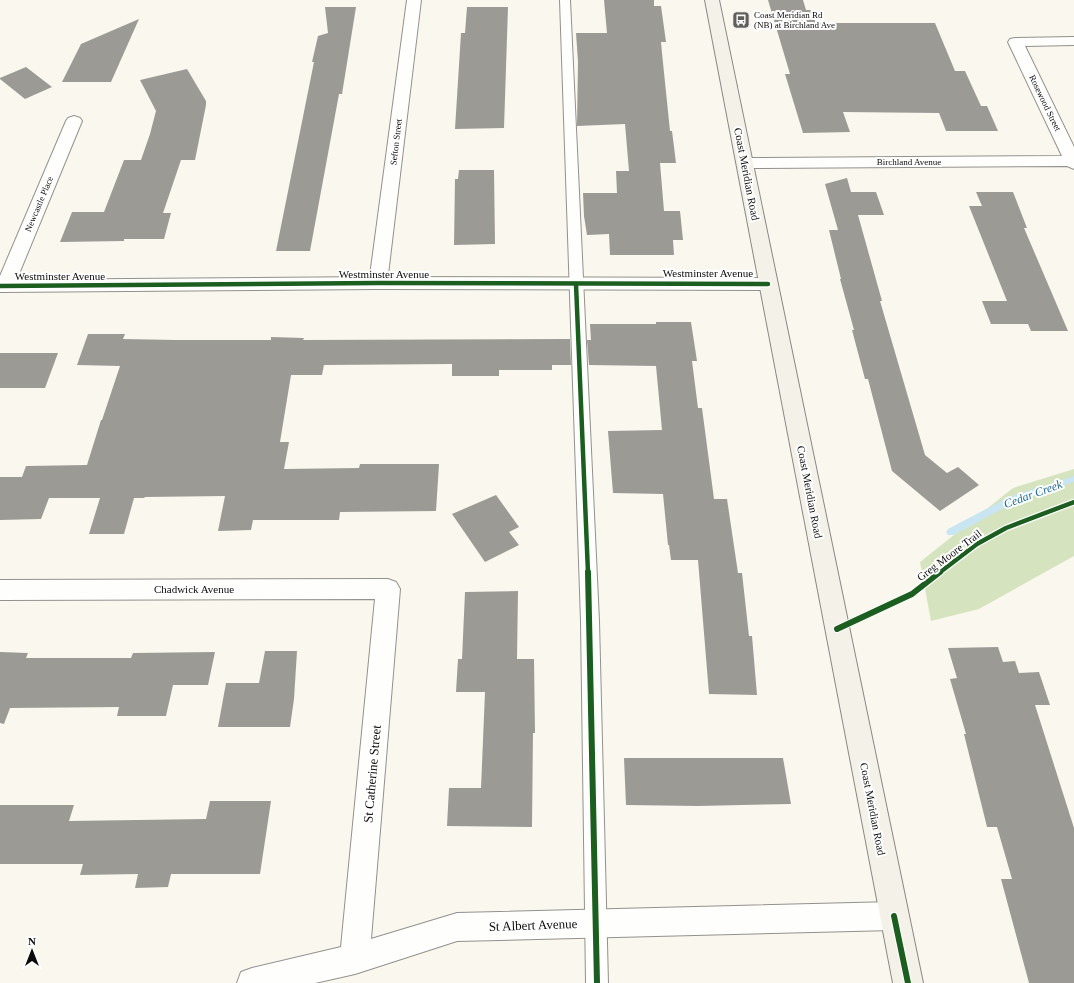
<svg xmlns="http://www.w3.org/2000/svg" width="1074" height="983" font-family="Georgia,serif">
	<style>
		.forest { fill: #d5e4be }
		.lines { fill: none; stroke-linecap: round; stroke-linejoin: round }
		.stream { fill: #c8e5f1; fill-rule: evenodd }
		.building { fill: #9c9a95 }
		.service-casing { stroke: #93918d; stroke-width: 2 }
		.minor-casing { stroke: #93918d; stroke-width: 2 }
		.tertiary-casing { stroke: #93918d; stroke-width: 2 }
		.secondary-casing { stroke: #898884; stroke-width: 2 }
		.service { fill: #fefefc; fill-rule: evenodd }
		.minor { fill: #fefefc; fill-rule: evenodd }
		.tertiary { fill: #fefefc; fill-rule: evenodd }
		.secondary { fill: #f4f1e8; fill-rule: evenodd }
		.cycleway-far1-casing { stroke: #fff; stroke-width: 7 }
		.cycleway-casing { stroke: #fff; stroke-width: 8 }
		.cycleway-far1 { stroke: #1b5e20; stroke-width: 4.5 }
		.cycleway { stroke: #1b5e20; stroke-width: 6 }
		.labels { text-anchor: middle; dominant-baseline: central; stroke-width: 4; stroke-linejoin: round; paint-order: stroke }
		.far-poi-label { font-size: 9px; fill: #0b0b0b; stroke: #fff; text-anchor: start }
		.far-street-label { font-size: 9px; fill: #0b0b0b; stroke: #fff }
		.street-label { font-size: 11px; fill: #0b0b0b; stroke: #fff }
		.water-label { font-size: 12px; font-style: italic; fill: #1d6693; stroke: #fff }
		.near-street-label { font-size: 13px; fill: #0b0b0b; stroke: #fff }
	</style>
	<rect width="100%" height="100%" fill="#faf7ee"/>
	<path class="forest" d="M1074,469V556L979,609L931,621L920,562L1013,488Z"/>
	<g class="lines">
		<path class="stream" d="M1074,476V482L1017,501L954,535H948L946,532L948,529L1011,496Z"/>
	</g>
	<g class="building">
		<path d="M604,0H654V6H661L666,42H661L662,53L670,131H672L676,163H660L664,211H680L683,240H673L674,255H610L609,234L587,235L584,216L583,193H617L616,171H629L625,124L577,126L578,62L576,33H607Z"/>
		<path d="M768,0H803L806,10H811L816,23H935L955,71H965L981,106H987L998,131H946L939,113L843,112L850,132L803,133L785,74H790Z"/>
		<path d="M325,7H356L342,94H339L310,251H276L314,62H312L318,36L328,33Z"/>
		<path d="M467,7H508L504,128L455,129L461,33H465Z"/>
		<path d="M139,19L111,82H62L81,44Z"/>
		<path d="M26,67L52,87L25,99L0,79V78Z"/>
		<path d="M187,69L206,101V105L195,160H181L163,213H171L164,239H124V241L60,242L72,212H104L124,160H141L150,134L156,111L140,80Z"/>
		<path d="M459,170H494L495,244L454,245L455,179H458Z"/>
		<path d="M847,178L851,192H876L884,215H858L882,301H880L925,455L947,473L958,467L979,485L940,511L892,471L868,379H865L852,330H854L840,279H841L829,230H838L825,184Z"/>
		<path d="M976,192H1013L1027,228H1024L1068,331H1031L1028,324H991L982,301H1007L969,206H982Z"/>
		<path d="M656,322H691L697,361H692L698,408H702L714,499H727L738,573H742L749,636H752L757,695L709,694L698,560H671L669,545H668L663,494L613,493L608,431L662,430L656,366L589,365L587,340H591L590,324H656Z"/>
		<path d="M88,334H125L123,339L176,340H271V337L304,338L303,340L570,339L571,365H552V370H499V376H452V364L324,365L322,375H291L280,442H289L284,469L359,468L360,464H439L436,511L340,512L339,520H253L251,530L218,531L225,496L145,497L144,498H134L124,534H89L100,498H49L41,519L0,520V477H22L26,466L87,465L101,420H102L120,366L77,365Z"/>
		<path d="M0,353H58L45,388H0Z"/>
		<path d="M496,495L519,527L509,532L519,545L485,562L452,514Z"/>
		<path d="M518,591L517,659H534L535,733H533L532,827L447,826L449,788H481L485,692H456L458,659H462L465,592Z"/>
		<path d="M998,647L1003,662L1015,661L1019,673L1039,672L1050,705H1035L1074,828V983H1029L1001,879H1012L997,827H987L964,734H966L950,679L957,678L948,648Z"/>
		<path d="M265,651H297L294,699L290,727H218L226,683H259Z"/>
		<path d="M0,652L28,653L26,658H131L133,653L215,652L208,685H173L166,716H117L119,707L10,708L4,724L0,723Z"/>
		<path d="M624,758H783L791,804L698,806L626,805Z"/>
		<path d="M210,801H271L260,874H171L168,887L135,888L138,874L80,875L83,864H0V805H74L69,821L206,819Z"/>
	</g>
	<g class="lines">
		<defs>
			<path id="service" d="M560,0H570L599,621L608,983H586L581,621Z"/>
			<g id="minor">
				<path d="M407,0H421L387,283L385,287L378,289L371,287L369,283Z"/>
				<path d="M1074,37V45L1025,46L1074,147V169L1067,166L745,168L739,167L737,163L739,159L745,158L1062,156L1008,42L1010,39L1015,38Z"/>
				<path d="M74,116L80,118L82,121L14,286L12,290L5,292L0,291V276L66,121L68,118Z"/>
				<path d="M388,579L396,582L400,589L371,939L457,913L894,902L904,906L908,916L904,926L894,930L457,941L355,974L315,983H237L241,972L252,968L341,947L375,599L0,600V580Z"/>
			</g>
			<path id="tertiary" d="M378,277L768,278L775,280L777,284L775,288L768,290L378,289L0,292V280Z"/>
			<path id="secondary" d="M705,0H719L923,983H893Z"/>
		</defs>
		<use href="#service" class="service-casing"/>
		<use href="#minor" class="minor-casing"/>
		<use href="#tertiary" class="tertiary-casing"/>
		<use href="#secondary" class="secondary-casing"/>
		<use href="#service" class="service"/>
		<use href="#minor" class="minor"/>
		<use href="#tertiary" class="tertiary"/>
		<use href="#secondary" class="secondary"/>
		<defs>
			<g id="cycleway-far1">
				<path d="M576,284L588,573"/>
				<path d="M0,286L378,283L768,284"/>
				<path d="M939,573L977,544L1006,528L1074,502"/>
			</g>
			<g id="cycleway">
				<path d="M588,572L597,983"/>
				<path d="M837,629L912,594L940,572"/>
				<path d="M894,916L908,983"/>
			</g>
		</defs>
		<use href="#cycleway-far1" class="cycleway-far1-casing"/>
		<use href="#cycleway" class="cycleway-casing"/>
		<use href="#cycleway-far1" class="cycleway-far1"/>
		<use href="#cycleway" class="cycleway"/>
	</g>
	<defs>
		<symbol id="bus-square" viewBox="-11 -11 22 22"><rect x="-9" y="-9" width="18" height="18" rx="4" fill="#5f5e5a" stroke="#fff"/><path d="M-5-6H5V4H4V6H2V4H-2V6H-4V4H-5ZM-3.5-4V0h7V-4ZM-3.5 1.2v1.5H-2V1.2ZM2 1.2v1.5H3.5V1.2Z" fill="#fff"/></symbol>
	</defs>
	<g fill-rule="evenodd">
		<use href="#bus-square" x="731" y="10" width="20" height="20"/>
	</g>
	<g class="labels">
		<g class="far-poi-label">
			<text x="754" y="15">Coast Meridian Rd<tspan x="754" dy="10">(NB) at Birchland Ave</tspan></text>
		</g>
		<g class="far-street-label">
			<text transform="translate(1045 103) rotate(64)">Rosewood Street</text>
			<text transform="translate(396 142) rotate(-83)">Sefton Street</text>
			<text x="909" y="162">Birchland Avenue</text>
			<text transform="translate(39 204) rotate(-67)">Newcastle Place</text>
		</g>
		<g class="street-label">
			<text transform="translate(747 174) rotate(79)">Coast Meridian Road</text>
			<text x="708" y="273">Westminster Avenue</text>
			<text x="384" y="274">Westminster Avenue</text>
			<text x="60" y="276">Westminster Avenue</text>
			<text transform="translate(810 492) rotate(79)">Coast Meridian Road</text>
			<text transform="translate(949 555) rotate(-37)">Greg Moore Trail</text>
			<text x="194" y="589">Chadwick Avenue</text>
			<text transform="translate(873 809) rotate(79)">Coast Meridian Road</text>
		</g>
		<g class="water-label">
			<text transform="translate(1033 494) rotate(-20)">Cedar Creek</text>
		</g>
		<g class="near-street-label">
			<text transform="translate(372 774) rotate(-85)">St Catherine Street</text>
			<text transform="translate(533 925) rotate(-2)">St Albert Avenue</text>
		</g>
	</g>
	<g transform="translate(32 951)" stroke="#ffffff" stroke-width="3" paint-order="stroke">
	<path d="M0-3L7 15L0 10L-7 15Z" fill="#0b0b0b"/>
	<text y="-6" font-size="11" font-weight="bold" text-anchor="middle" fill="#0b0b0b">N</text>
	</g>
</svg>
